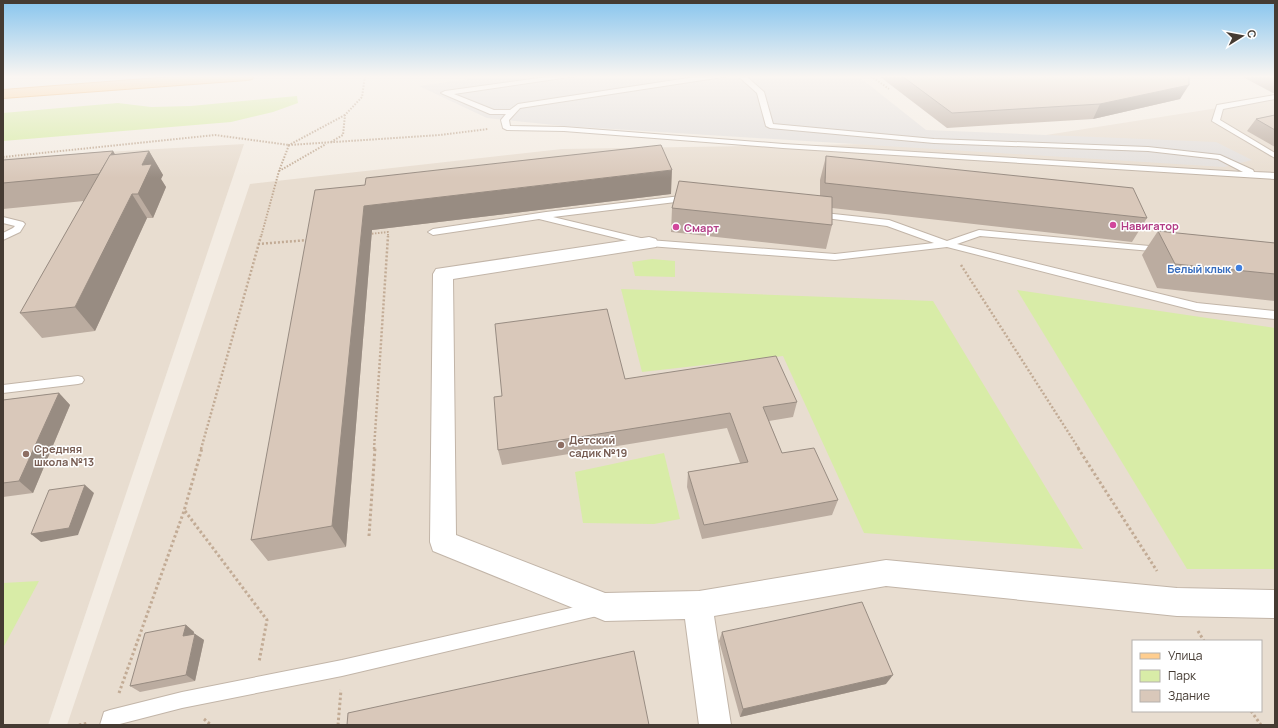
<svg xmlns="http://www.w3.org/2000/svg" width="1278" height="728" font-family="Manrope,sans-serif">
	<style>
		.residential { fill: #e8ddd0; fill-rule: evenodd }
		.green { fill: #d8eca7 }
		.parking { fill: #e3dfdc }
		.lines { fill: none; stroke-linecap: round; stroke-linejoin: round }
		.lane-casing { stroke: #c2b5a8; stroke-width: 2 }
		.street-casing { stroke: #c2b5a8; stroke-width: 2 }
		.primary-casing { stroke: #eea956; stroke-width: 2 }
		.path-far2 { stroke: #c2ab95; stroke-width: 2; stroke-dasharray: 1.5 1.5; stroke-linecap: butt }
		.path-far1 { stroke: #c2ab95; stroke-width: 2.5; stroke-dasharray: 2 2; stroke-linecap: butt }
		.path { stroke: #c2ab95; stroke-width: 3; stroke-dasharray: 2.5 2.5; stroke-linecap: butt }
		.lane { fill: #fff; fill-rule: evenodd }
		.street { fill: #fff; fill-rule: evenodd }
		.primary { fill: #ffce90; fill-rule: evenodd }
		.wall { fill: #bbaca0 }
		.shaded-wall { fill: #988c82 }
		.building { fill: #d9c8ba; stroke: #988c82 }
		.hotel-dot { fill: #d1479c; stroke: #fff; stroke-width: 1.5 }
		.shop-dot { fill: #3f7fe0; stroke: #fff; stroke-width: 1.5 }
		.education-dot { fill: #8d6e63; stroke: #fff; stroke-width: 1.5 }
		.labels { text-anchor: middle; dominant-baseline: central; stroke-width: 3; stroke-linejoin: round; paint-order: stroke }
		.hotel-label { font-size: 11px; font-weight: bold; fill: #b23c85; stroke: #fff; text-anchor: start }
		.shop-label { font-size: 11px; font-weight: bold; fill: #366cbe; stroke: #fff; text-anchor: end }
		.education-label { font-size: 11px; font-weight: bold; fill: #785e54; stroke: #fff; text-anchor: start }
	</style>
	<rect width="100%" height="100%" fill="#f3ece3"/>
	<g class="residential">
		<path d="M1275,99V725H67L250,184L562,149L1001,142ZM1133,641H1261V711H1133Z"/>
		<path d="M244,144L48,725H3V158Z"/>
	</g>
	<g class="green">
		<path d="M297,96L298,103L273,112L231,122L3,141V113L118,103L151,107L191,106Z"/>
		<path d="M652,259L675,261V277L635,276L632,262Z"/>
		<path d="M621,289L933,301L1083,549L864,533L783,356L642,372Z"/>
		<path d="M1017,290L1275,328V569H1187Z"/>
		<path d="M664,453L680,519L654,524L583,523L575,472Z"/>
		<path d="M39,581L3,648V583Z"/>
	</g>
	<path class="parking" d="M489,76H858L926,130L1216,142L1252,160L1224,167L564,126L487,118L419,86Z"/>
	<g class="lines">
		<defs>
			<g id="lane">
				<path d="M554,76H576L454,94L494,110H510L518,104L675,80L704,76H729L520,108L509,120L510,126L564,127L783,144L1243,172L1218,159L1148,151L934,143L770,128L766,126L757,93L738,76H746L764,92L773,124L934,139L1148,147L1220,155L1253,170L1254,172L1275,173V179L783,148L564,131L507,130L503,128L501,120L506,114H490L441,93L445,91Z"/>
				<path d="M1275,95V99L1223,109L1220,120L1275,153V158L1212,121L1217,105Z"/>
				<path d="M689,195L693,198L692,200L553,217L649,240L835,254L934,243L887,226L818,217L815,216L814,214L815,212L889,220L947,241L979,230L1160,247L1165,250L1163,252L980,236L957,244L1197,303L1275,311V319L1197,311L947,247L835,260L649,246L539,219L433,235L428,232L433,229L546,212Z"/>
				<path d="M3,217L23,222L25,224L20,232L3,240V233L13,228L15,226L3,223Z"/>
				<path d="M78,376L82,377L84,380L82,383L78,384L3,393V385Z"/>
				<path d="M597,602L602,604L604,609L602,614L597,616L342,676L182,708L116,725H100L104,712L110,710L182,692L342,660Z"/>
			</g>
			<path id="street" d="M649,237L656,239L658,243L656,247L453,279L456,535L605,593L699,591L886,560L1177,588L1275,590V618L1177,616L886,586L714,616L731,725H699L685,619L605,621L433,551L430,542L433,274L436,269Z"/>
			<path id="primary" d="M184,76H254L252,79L247,80L3,98V90Z"/>
		</defs>
		<use href="#lane" class="lane-casing"/>
		<use href="#street" class="street-casing"/>
		<use href="#primary" class="primary-casing"/>
		<g class="path-far2">
			<path d="M871,76L889,89"/>
			<path d="M345,115L289,145L440,135L488,129"/>
			<path d="M331,142L343,135L345,115L362,97L365,76"/>
			<path d="M3,157L215,135L289,145L279,171L261,237"/>
			<path d="M279,171L326,144"/>
			<path d="M369,234L388,232V237"/>
		</g>
		<g class="path-far1">
			<path d="M258,244L308,240"/>
			<path d="M961,265L1079,449"/>
			<path d="M201,449L261,236"/>
			<path d="M374,449L388,236"/>
		</g>
		<g class="path">
			<path d="M1078,448L1157,571"/>
			<path d="M185,511L267,620L259,662"/>
			<path d="M369,536L375,448"/>
			<path d="M1198,631L1204,641"/>
			<path d="M119,693L184,511L202,448"/>
			<path d="M1251,711L1261,725"/>
			<path d="M204,719L211,725"/>
			<path d="M79,725L88,723"/>
			<path d="M338,725L341,690"/>
		</g>
		<use href="#lane" class="lane"/>
		<use href="#street" class="street"/>
		<use href="#primary" class="primary"/>
	</g>
	<g class="wall">
		<path d="M879,76H1189L1180,99L1093,119L947,128Z"/>
		<path d="M1241,76H1275V93H1273Z"/>
		<path d="M1275,115V147L1247,131L1256,119Z"/>
		<path d="M113,151L115,155L149,151L163,175L161,179L166,187L153,218H147L95,331L42,338L20,313L84,201L3,209V160Z"/>
		<path d="M826,156L1147,218L1132,242L832,208V225L826,249L671,232L672,208L820,196V180Z"/>
		<path d="M365,185L671,194L372,230L346,547L268,561L251,540Z"/>
		<path d="M1158,231L1275,243V301L1157,288L1142,255Z"/>
		<path d="M625,379L797,402L793,417L769,421L782,453L838,500L832,515L702,539L687,487L688,472L740,463L727,428L502,465L498,450Z"/>
		<path d="M59,393L70,405L33,493L3,497V400Z"/>
		<path d="M186,625L194,632V634H195L204,640L195,681L140,692L130,686Z"/>
		<path d="M722,632L886,684L740,717L719,641Z"/>
	</g>
	<g class="shaded-wall">
		<path d="M1189,85L1180,99L1093,119L1100,104Z"/>
		<path d="M113,151L127,174H99Z"/>
		<path d="M149,151L163,175L161,179L166,187L153,218L138,194L142,165Z"/>
		<path d="M672,170L671,194L372,230L346,547L332,526L364,206Z"/>
		<path d="M132,194L147,218L95,331L75,307Z"/>
		<path d="M59,393L70,405L33,493L19,481Z"/>
		<path d="M85,485L94,493L78,535L41,542L31,534Z"/>
		<path d="M186,625L194,632L192,642L183,636Z"/>
		<path d="M195,634L204,640L195,681L186,675Z"/>
		<path d="M893,675L886,684L740,717L743,709Z"/>
	</g>
	<g class="building">
		<path d="M902,76H1189V85L1100,104L952,113Z"/>
		<path d="M1275,115V130L1256,119Z"/>
		<path d="M661,145L672,170L364,206L332,526L251,540L315,190L365,185L366,178Z"/>
		<path d="M113,151L99,174L3,183V160Z"/>
		<path d="M149,151L142,165L152,164L138,194H132L75,307L20,313L110,155Z"/>
		<path d="M826,156L1133,188L1147,218L825,183Z"/>
		<path d="M679,181L832,197V225L672,208Z"/>
		<path d="M1158,231L1275,243V274L1175,264Z"/>
		<path d="M607,309L625,379L776,356L797,402L763,407L782,453L814,448L838,500L704,525L688,472L748,462L730,413L498,450L494,397L502,396L495,324Z"/>
		<path d="M59,393L19,481L3,483V400Z"/>
		<path d="M85,485L69,528L31,534L49,490Z"/>
		<path d="M862,602L893,675L743,709L722,632Z"/>
		<path d="M186,625L183,636L195,634L186,675L130,686L145,633Z"/>
		<path d="M634,651L649,725H347L348,713Z"/>
	</g>
	<linearGradient id="sky" x2="0" y2="1"><stop stop-color="#88c5ee"/><stop offset="0.43" stop-color="#faf6f2"/><stop offset="1" stop-color="#faf6f2" stop-opacity="0"/></linearGradient>
	<rect width="1278" height="178" fill="url(#sky)"/>
	<g class="hotel-dot">
		<circle cx="1113" cy="225" r="4"/>
		<circle cx="676" cy="227" r="4"/>
	</g>
	<circle class="shop-dot" cx="1239" cy="268" r="4"/>
	<g class="education-dot">
		<circle cx="561" cy="445" r="4"/>
		<circle cx="26" cy="454" r="4"/>
	</g>
	<g class="labels">
		<g class="hotel-label">
			<text x="1121" y="225">Навигатор</text>
			<text x="684" y="227">Смарт</text>
		</g>
		<g class="shop-label">
			<text x="1231" y="268">Белый клык</text>
		</g>
		<g class="education-label">
			<text x="569" y="439">Детский<tspan x="569" dy="13">садик №19</tspan></text>
			<text x="34" y="448">Средняя<tspan x="34" dy="13">школа №13</tspan></text>
		</g>
	</g>
	<rect width="1278" height="728" fill="none" stroke="#453b33" stroke-width="8"/>
	<rect x="1132" y="640" width="130" height="72" fill="#ffffff" stroke="#b5b1ad"/>
	<rect x="1140" y="653" width="20" height="6" fill="#ffce90" stroke="#b5b1ad"/>
	<text x="1168" y="660" font-size="12" fill="#453b33">Улица</text>
	<rect x="1140" y="670" width="20" height="12" fill="#d8eca7" stroke="#b5b1ad"/>
	<text x="1168" y="680" font-size="12" fill="#453b33">Парк</text>
	<rect x="1140" y="690" width="20" height="12" fill="#d9c8ba" stroke="#b5b1ad"/>
	<text x="1168" y="700" font-size="12" fill="#453b33">Здание</text>
	<g transform="translate(1242 36) rotate(79)" stroke="#ffffff" stroke-width="3" paint-order="stroke">
	<path d="M0-3L7 15L0 10L-7 15Z" fill="#453b33"/>
	<text y="-6" font-size="11" font-weight="bold" text-anchor="middle" fill="#453b33">С</text>
	</g>
</svg>
